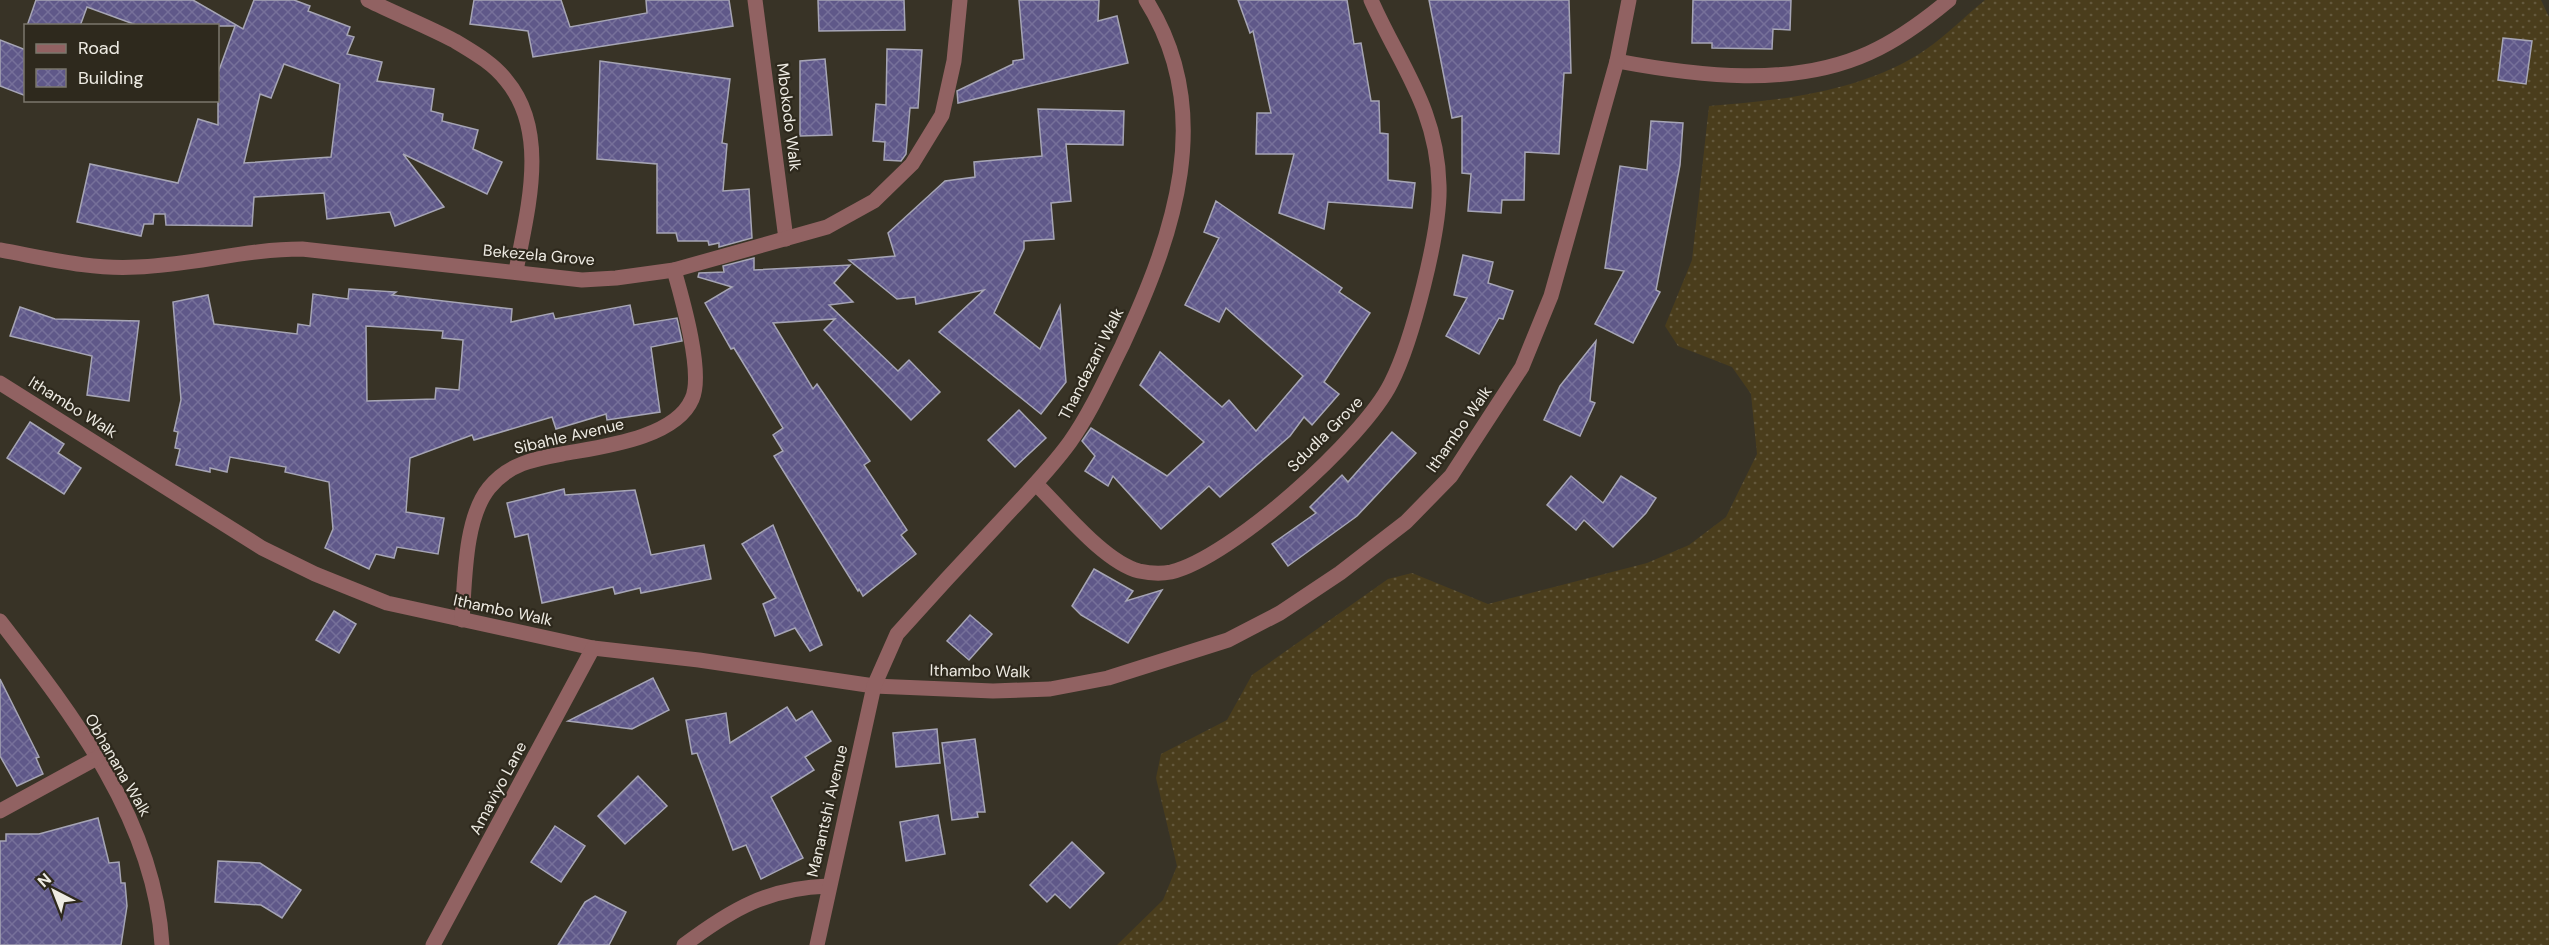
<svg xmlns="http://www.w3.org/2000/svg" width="2549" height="945" font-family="'DM Sans',sans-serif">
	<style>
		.grass { fill: url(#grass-dots) }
		.building { fill: url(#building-cross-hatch); stroke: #a6a5b5; stroke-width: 1.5; fill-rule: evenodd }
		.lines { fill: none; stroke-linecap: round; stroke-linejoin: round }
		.street { stroke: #916262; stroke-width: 15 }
		.labels { text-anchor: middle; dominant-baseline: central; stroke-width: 4.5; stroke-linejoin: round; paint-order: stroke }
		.street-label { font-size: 16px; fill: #eeebe3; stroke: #2e291d }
	</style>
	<defs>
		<pattern id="grass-dots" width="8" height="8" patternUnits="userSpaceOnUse" patternTransform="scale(1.5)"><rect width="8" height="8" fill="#4a3d1c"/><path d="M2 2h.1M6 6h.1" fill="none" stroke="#64593d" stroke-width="1.8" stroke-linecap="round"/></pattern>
		<pattern id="building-cross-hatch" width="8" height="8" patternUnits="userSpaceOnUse" patternTransform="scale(1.5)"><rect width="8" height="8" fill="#5f5889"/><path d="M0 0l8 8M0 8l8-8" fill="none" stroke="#76709a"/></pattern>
	</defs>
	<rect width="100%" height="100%" fill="#383326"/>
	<path class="grass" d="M1985,0H2541L2549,17V945H1117L1163,900L1177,866L1156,778L1161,754L1227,720L1252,675L1388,579L1412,573L1488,604L1647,563L1689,545L1726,517L1757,454L1751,394L1732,367L1678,346L1665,326L1692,260L1709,106C1780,101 1865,91 1925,50C1946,36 1965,16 1985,0Z"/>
	<g class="building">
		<path d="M36,0H193L243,29L254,0H294L310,6L308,11L350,27L347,35L354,37L347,54L382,62L377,81L434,89L431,111L443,114L442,121L478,130L473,149L502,162L487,194L403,154L444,207L395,226L390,212L327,219L324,193L254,197L252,226L166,225L165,214H154L153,224H144L141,236L77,222L90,164L178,183L198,119L218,125V73L235,26H139L87,7L80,26H27ZM284,64L340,84L331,157L244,163L260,94L271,98Z"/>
		<path d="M474,0H561L570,27L647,13L646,0H729L733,26L533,57L528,31L470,24Z"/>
		<path d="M818,0H904L905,30L819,31Z"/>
		<path d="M1019,0H1099L1098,21L1117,16L1128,63L958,103L957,91L1013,64V61L1024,59Z"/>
		<path d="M1238,0H1347L1354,44L1361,43L1371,101H1379L1380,133L1388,134V180L1415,183L1412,208L1328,202L1324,229L1279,213L1294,154H1256L1257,113H1271L1253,31L1250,33Z"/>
		<path d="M1429,0H1569L1571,73H1564L1559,154L1525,152L1524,200H1502L1501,213L1468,211L1471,174L1462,173V116L1452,118Z"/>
		<path d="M1693,0H1791L1790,30L1773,29L1772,49L1712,48V43H1692Z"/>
		<path d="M2503,38L2532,41L2526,84L2498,80Z"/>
		<path d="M0,40L26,50V96L0,86Z"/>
		<path d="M887,49L922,50L918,108H910L906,154L901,161L884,160L885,142L873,141L876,104L886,105Z"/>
		<path d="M825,59L832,135L800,136V61Z"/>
		<path d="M600,61L730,79L722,143L727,144L723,191L749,189L752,238L719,247V243L709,245L708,241H678L676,233H657V164L597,159Z"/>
		<path d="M1038,109L1124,111L1123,145L1066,144L1071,201L1051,203L1054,239L1024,241V249L994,313L1040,349L1060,306L1066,382L1041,414L939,332L984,290L916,304L915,297L897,299L849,260L895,256L888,233L945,181L975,177L974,162L1042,156Z"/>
		<path d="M1651,121L1683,123L1680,165L1656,290L1660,292L1633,343L1595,324L1624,271L1605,268L1620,166L1647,170Z"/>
		<path d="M1216,201L1342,288L1339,292L1370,313L1324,382L1339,394L1312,425L1304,417L1290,436L1220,497L1209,486L1161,529L1113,476L1108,486L1085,471L1095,456L1082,441L1091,428L1167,476L1204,442L1140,385L1160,352L1222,407L1229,400L1256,431L1303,376L1226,308L1219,322L1185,305L1219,238L1204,232Z"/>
		<path d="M1463,255L1493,262L1488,283L1513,291L1503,319L1499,318L1479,354L1446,336L1467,298L1454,295Z"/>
		<path d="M754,258V270L850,265L834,283L853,302L829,305L898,371L909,360L940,392L911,420L824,330L835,319L773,323L813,389L817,384L870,461L864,465L907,530L901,535L916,554L863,596L859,589L858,591L774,456L783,451L773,435L783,428L734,348L731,349L705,303L732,287L698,277L699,273L724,272L723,266Z"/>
		<path d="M349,289L396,292L392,295L512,309L511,322L553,313L555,319L630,305L634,325L677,318L682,341L651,347L660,412L607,420L606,414L556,429L552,417L474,440L472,435L410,458L406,512L444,518L438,554L397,547L394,558L376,554L369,569L325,548L333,529L329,482L285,472L286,467L230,457L227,472L210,468V472L176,465L180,449L175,448L178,432L174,431L181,400L173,302L208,295L214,324L297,334L298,324L310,326L313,294L348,299ZM366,326L443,331L442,338L463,340L459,390L436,388L435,399L367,401Z"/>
		<path d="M20,307L55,319L139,321L129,401L87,395L92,356L10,336Z"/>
		<path d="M1596,341L1590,401L1595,403L1580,436L1544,420L1560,386Z"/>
		<path d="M1019,410L1046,438L1015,467L988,440Z"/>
		<path d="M30,422L64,444L58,453L81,468L64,494L7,458Z"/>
		<path d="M1392,432L1416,453L1357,516L1288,566L1272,544L1316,513L1310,507L1342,475L1348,482Z"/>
		<path d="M1571,476L1603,503L1621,476L1656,498L1646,513L1613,547L1584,520L1576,530L1547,505Z"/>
		<path d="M564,489L565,495L635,490L651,555L704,545L711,579L641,593L640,588L615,594L613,587L542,603L528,534L515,537L507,503Z"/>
		<path d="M773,525L822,645L810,651L795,628L775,636L763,604L776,598L742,544Z"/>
		<path d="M1094,569L1133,591L1126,601L1162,590L1128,643L1081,615L1072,606Z"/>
		<path d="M334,611L356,624L339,653L316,640Z"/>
		<path d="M970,615L992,634L969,660L947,641Z"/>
		<path d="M653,678L669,710L632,729L568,721Z"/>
		<path d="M0,679L39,757L36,758L43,774L17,786L0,756Z"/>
		<path d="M787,707L796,721L812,711L831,741L805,757L814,770L771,797L803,858L761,879L746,845L733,850L697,753L692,754L686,720L726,713L730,743Z"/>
		<path d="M937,729L940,763L896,767L893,733Z"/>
		<path d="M975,739L985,812H977L978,817L952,820L942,743Z"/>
		<path d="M638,776L667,806L625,844L598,816Z"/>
		<path d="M938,815L945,854L906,861L900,822Z"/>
		<path d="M98,818L109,863L119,862L121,883H125L127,906L121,945H0V841H6V834H39Z"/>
		<path d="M555,826L585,846L561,882L531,862Z"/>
		<path d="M1072,842L1104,873L1070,908L1055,894L1047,902L1030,885Z"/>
		<path d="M218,861L260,863L301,890L282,918L261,905L215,902Z"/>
		<path d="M595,896L626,912L609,945H558L585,902Z"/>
	</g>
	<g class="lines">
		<g class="street">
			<path d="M368,0C396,14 427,26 455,41C473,52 493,63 506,80C550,132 527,211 516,271"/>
			<path d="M755,0L786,239"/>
			<path d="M1617,61C1697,76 1792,88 1869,53C1898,40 1925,20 1949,0"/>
			<path d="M0,250C45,258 92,270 137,267C193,265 246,249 302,249L582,280L616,278L674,270L827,227L874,201L912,164L942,115L954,61L960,0"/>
			<path d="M0,383L262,548L315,574L387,603L593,648L699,660L874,686L993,691L1050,689L1108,678L1228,640L1280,613L1340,573L1406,522L1451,476L1522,367L1551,296L1617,61L1629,0"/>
			<path d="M1036,484C1062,509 1104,562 1139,571C1148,573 1161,574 1171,572C1231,558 1364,438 1391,383C1412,342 1441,230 1439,185C1437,108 1400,66 1371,0"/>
			<path d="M462,620C465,582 464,519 489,488C508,464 534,459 562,454C599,447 675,439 692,399C704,373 682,298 674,270"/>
			<path d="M0,621C73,715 155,821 162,945"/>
			<path d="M0,811L97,758"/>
			<path d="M433,945L593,648"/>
			<path d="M684,945C732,909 768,888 828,886"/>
			<path d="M817,945L874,686L897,634C930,597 964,560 998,524C1023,497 1049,471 1070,442C1091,412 1106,378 1122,346C1174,235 1217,112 1146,0"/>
		</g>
	</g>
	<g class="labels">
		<g class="street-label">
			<text transform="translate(789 117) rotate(83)">Mbokodo Walk</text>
			<text transform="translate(539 255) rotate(5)">Bekezela Grove</text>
			<text transform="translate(1091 364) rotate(-63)">Thandazani Walk</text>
			<text transform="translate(73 407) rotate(32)">Ithambo Walk</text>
			<text transform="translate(1459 429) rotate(-55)">Ithambo Walk</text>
			<text transform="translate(1325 434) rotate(-45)">Sdudla Grove</text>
			<text transform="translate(569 436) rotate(-13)">Sibahle Avenue</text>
			<text transform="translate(503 610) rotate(12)">Ithambo Walk</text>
			<text transform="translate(980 671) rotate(1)">Ithambo Walk</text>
			<text transform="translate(118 765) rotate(60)">Obhanana Walk</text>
			<text transform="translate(498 788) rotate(-62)">Amaviyo Lane</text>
			<text transform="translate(827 811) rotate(-77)">Manantshi Avenue</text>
		</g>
	</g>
	<rect x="24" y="24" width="195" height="78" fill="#2e291d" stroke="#7b776c" stroke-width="1.5"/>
	<rect x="36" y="44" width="30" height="9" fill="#916262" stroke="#7b776c" stroke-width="1.5"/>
	<text x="78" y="54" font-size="18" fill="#eeebe3">Road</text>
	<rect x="36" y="69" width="30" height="18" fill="url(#building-cross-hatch)" stroke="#7b776c" stroke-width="1.5"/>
	<text x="78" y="84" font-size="18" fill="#eeebe3">Building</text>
	<g transform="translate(54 891) rotate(318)" stroke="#2e291d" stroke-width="4.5" paint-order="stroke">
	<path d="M0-4.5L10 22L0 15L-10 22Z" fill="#eeebe3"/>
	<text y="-9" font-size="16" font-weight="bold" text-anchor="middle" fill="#eeebe3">N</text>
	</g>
</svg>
